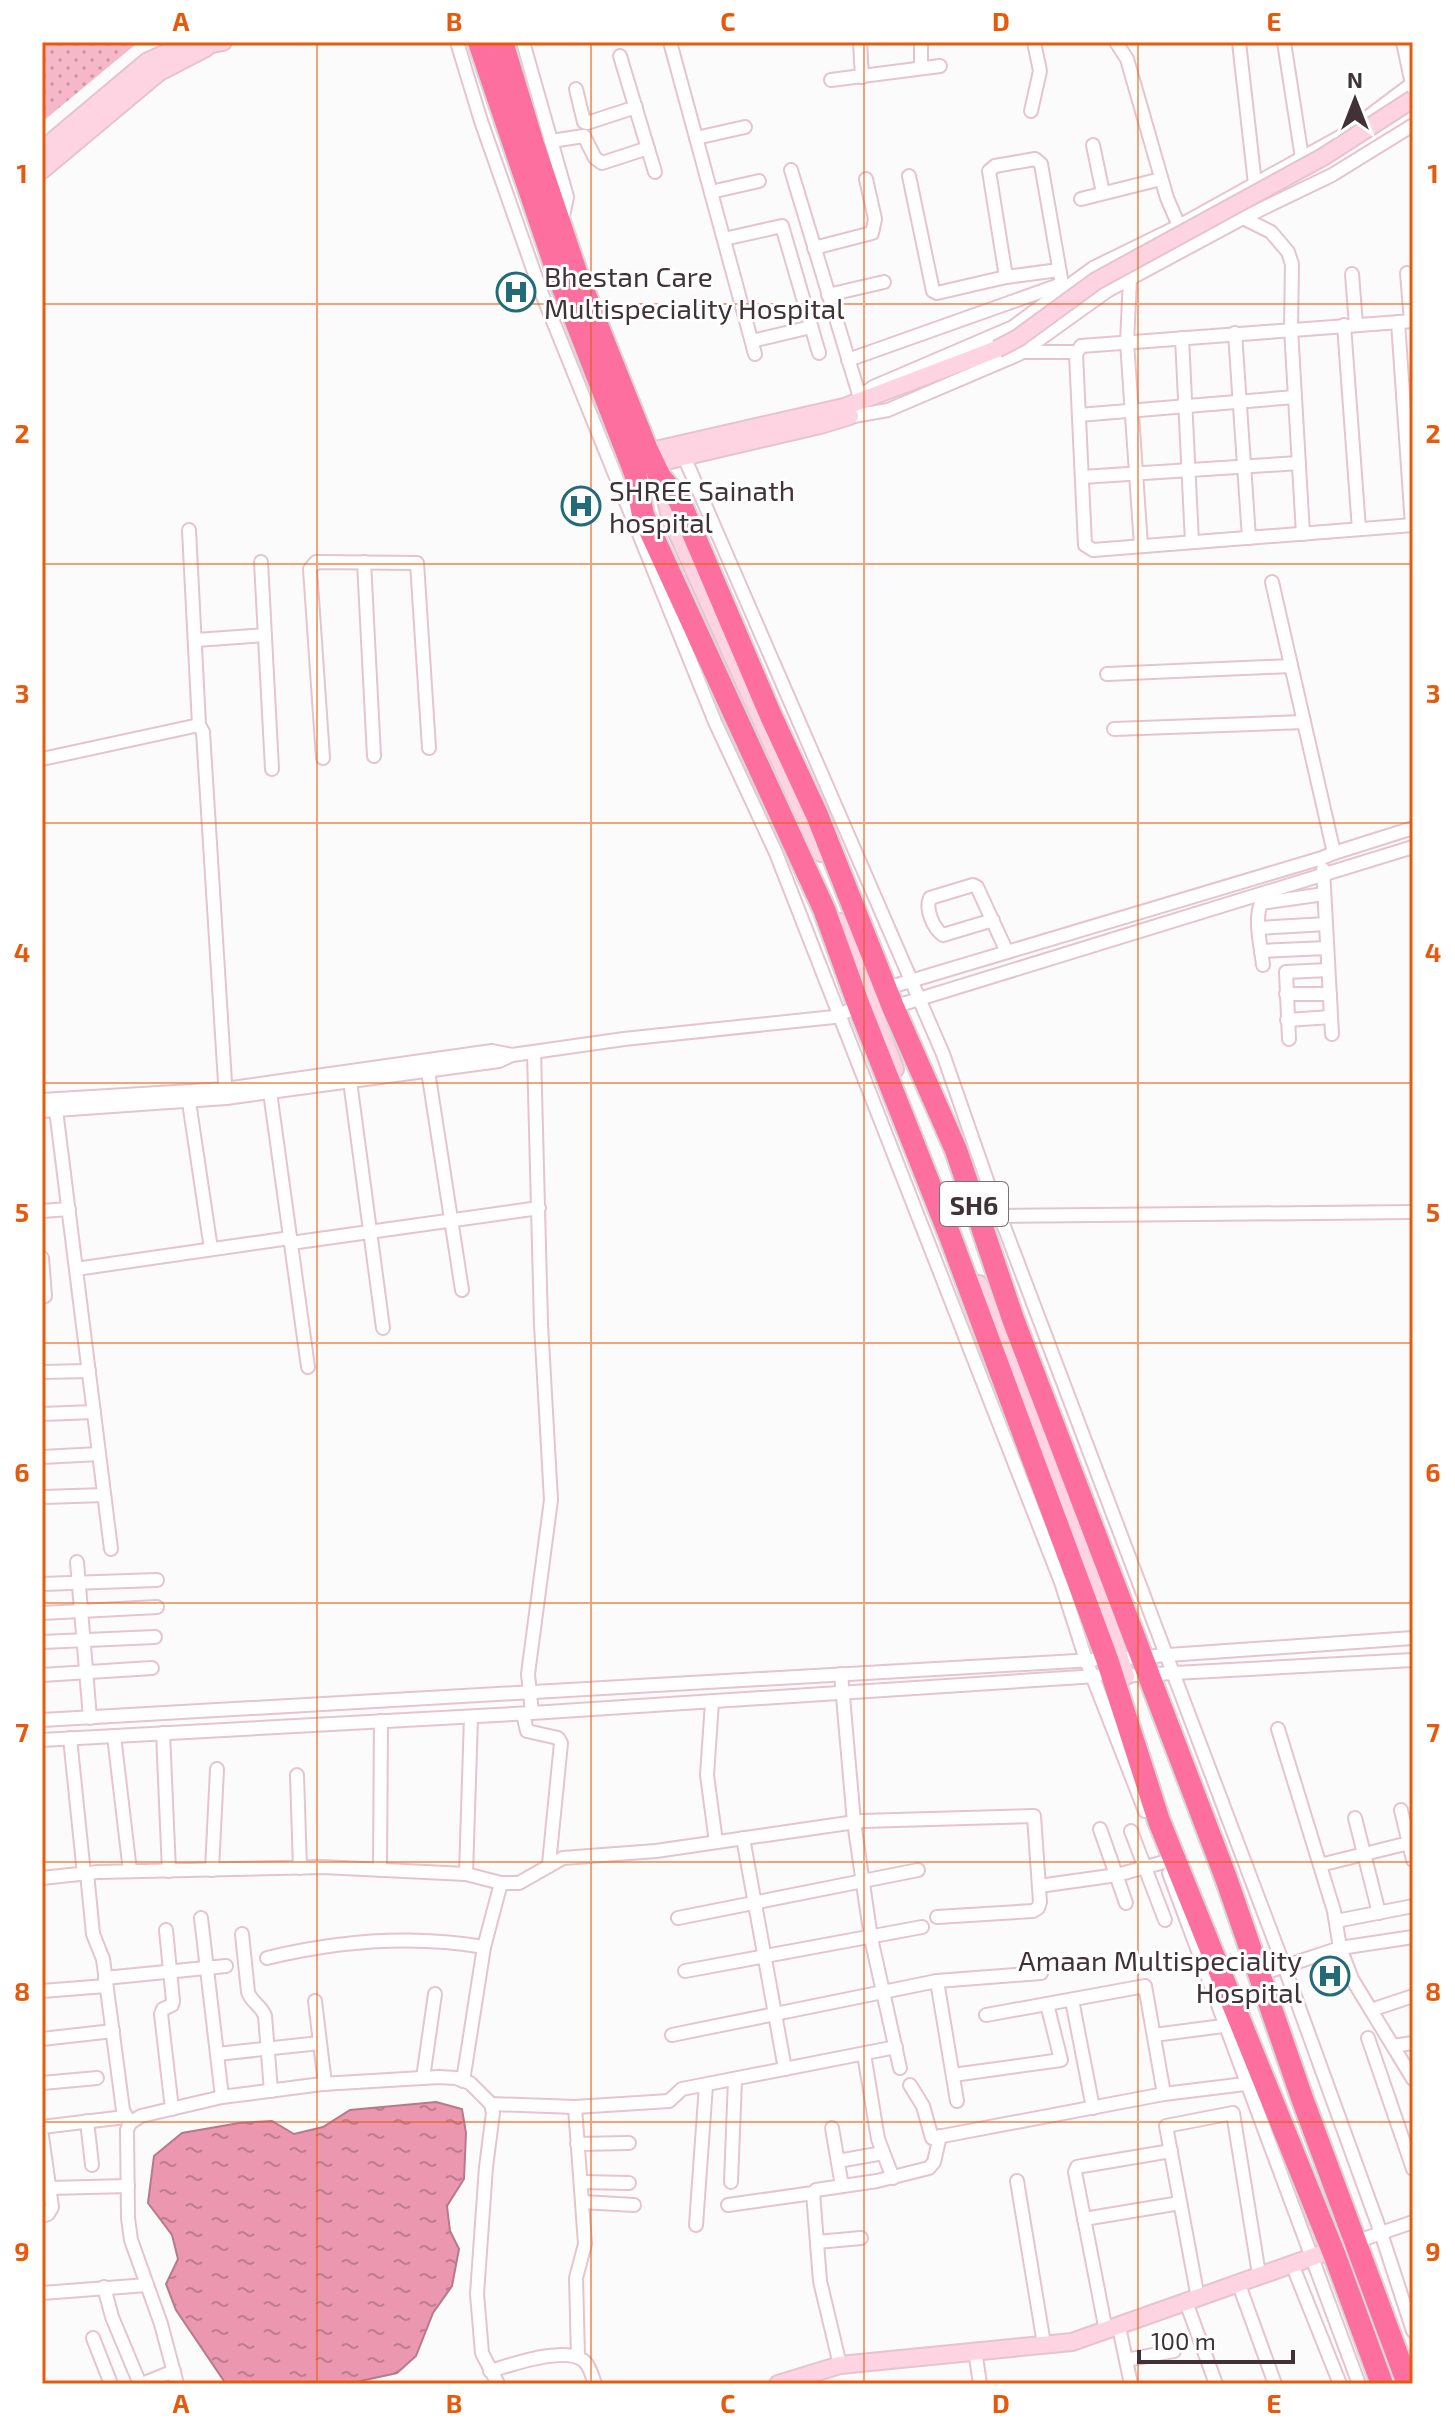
<svg xmlns="http://www.w3.org/2000/svg" width="1455" height="2426" font-family="'Exo 2',sans-serif">
	<style>
		.park { fill: url(#park-dots) }
		.water { fill: url(#water-ripples); stroke: #b7798b; stroke-width: 2 }
		.lines { fill: none; stroke-linecap: round; stroke-linejoin: round }
		.street-casing { stroke: #e6c4cd; stroke-width: 16 }
		.secondary-casing { stroke: #e6c4cd; stroke-width: 20 }
		.highway-casing { stroke: #d9d6d7; stroke-width: 26 }
		.street { stroke: #fff; stroke-width: 12 }
		.secondary { stroke: #fed4e2; stroke-width: 16 }
		.highway { stroke: #fd6f9f; stroke-width: 22 }
		.secondary-bridge-casing { stroke: #e6c4cd; stroke-width: 20; stroke-linecap: butt }
		.secondary-bridge { stroke: #fed4e2; stroke-width: 16 }
		.grid { fill: none; stroke: #e8590c; stroke-width: 2; stroke-opacity: 0.55 }
		.labels { text-anchor: middle; dominant-baseline: central; stroke-width: 6; stroke-linejoin: round; paint-order: stroke }
		.shield { fill: #fff; stroke: #797072; stroke-width: 2 }
		.shield-label { font-size: 26px; font-weight: bold; fill: #403236 }
		.poi-label { font-size: 28px; fill: #403236; stroke: #fff; text-anchor: start }
		.neatline { fill: none; stroke: #e8590c; stroke-width: 3 }
		.grid-label { font-size: 26px; text-anchor: middle; font-weight: bold; fill: #e8590c }
	</style>
	<defs>
		<pattern id="park-dots" width="8" height="8" patternUnits="userSpaceOnUse" patternTransform="scale(2)"><rect width="8" height="8" fill="#f6b8c9"/><path d="M2 2h.1M6 6h.1" fill="none" stroke="#c996a4" stroke-width="1.8" stroke-linecap="round"/></pattern>
		<pattern id="water-ripples" width="26" height="14" patternUnits="userSpaceOnUse" patternTransform="scale(2)"><rect width="26" height="14" fill="#ea97af"/><path d="M2 4q2-2 4 0t4 0M15 11q2-2 4 0t4 0" fill="none" stroke="#bf7c8f"/></pattern>
	</defs>
	<rect width="100%" height="100%" fill="#fbfbfb"/>
	<path class="park" d="M42,42H136V44L42,122Z"/>
	<path class="water" d="M436,2102L462,2109L466,2133L464,2179L447,2206L450,2231L459,2249L452,2286L433,2313L416,2356L397,2373L347,2384H226L176,2310L166,2284L178,2259L172,2235L148,2203L154,2156L182,2133L239,2123L272,2121L294,2134L323,2127L350,2110Z"/>
	<g class="lines">
		<defs>
			<g id="street">
				<path d="M457,42L481,121L540,289L715,722L776,853L1061,1582L1086,1660L1145,1811"/>
				<path d="M523,42L567,197L562,220"/>
				<path d="M670,42L755,354"/>
				<path d="M860,42L862,77"/>
				<path d="M921,42V68"/>
				<path d="M1116,42L1127,59L1167,198L1182,233"/>
				<path d="M1239,42L1255,184"/>
				<path d="M1284,42L1302,158"/>
				<path d="M1403,42L1413,89"/>
				<path d="M620,56L655,172"/>
				<path d="M831,80L940,66"/>
				<path d="M576,89L584,122L587,123L636,107"/>
				<path d="M1031,111L1040,71L1034,42"/>
				<path d="M696,138L745,127"/>
				<path d="M551,141L584,136L595,158L602,163L648,148"/>
				<path d="M1093,145L1103,193"/>
				<path d="M791,170L861,401"/>
				<path d="M909,176L933,291L937,293L1006,277L1059,270"/>
				<path d="M711,192L759,181"/>
				<path d="M1081,199L1161,179"/>
				<path d="M1243,218L1271,232L1288,252L1292,264L1291,329L1303,534"/>
				<path d="M724,239L782,226L819,353"/>
				<path d="M814,248L872,233L875,219L866,179"/>
				<path d="M1407,273L1411,321"/>
				<path d="M1352,274L1356,325"/>
				<path d="M1006,277L989,171L995,166L1035,159L1041,164L1063,290"/>
				<path d="M1130,279L1127,342L1141,546"/>
				<path d="M828,295L884,282"/>
				<path d="M1413,321L1081,346L1076,354L1085,545L1093,550L1413,525"/>
				<path d="M1398,322L1412,525"/>
				<path d="M1344,325L1359,529"/>
				<path d="M1235,333L1249,538"/>
				<path d="M1182,338L1192,542"/>
				<path d="M752,341L811,327"/>
				<path d="M1022,352H1077"/>
				<path d="M848,360L1062,284"/>
				<path d="M860,397L873,387L1013,327L1093,268L1179,226L1345,134L1413,83"/>
				<path d="M1079,415L1295,397"/>
				<path d="M848,417L888,410L1019,354L1107,291L1243,218L1332,175L1413,125"/>
				<path d="M682,452L943,1054L991,1192L1284,1966L1381,2233L1413,2331"/>
				<path d="M1082,477L1299,463"/>
				<path d="M189,530L199,725"/>
				<path d="M261,562L272,769"/>
				<path d="M364,562L374,756"/>
				<path d="M1272,582L1334,853"/>
				<path d="M196,640L265,635"/>
				<path d="M1107,674L1291,666"/>
				<path d="M1114,729L1304,722"/>
				<path d="M323,758L310,569L316,562L417,563L429,748"/>
				<path d="M42,759L199,725L203,732C211,854 218,976 226,1098"/>
				<path d="M1323,869L1332,1034"/>
				<path d="M993,920L943,935C933,928 925,909 930,898L973,885L977,887L1007,952"/>
				<path d="M1259,928L1326,924"/>
				<path d="M1261,951L1327,948"/>
				<path d="M1263,965C1261,946 1254,921 1261,903L1324,894"/>
				<path d="M887,988L1322,858L1334,853L1413,828"/>
				<path d="M1286,994H1330"/>
				<path d="M893,1007L1413,847"/>
				<path d="M1287,1020L1331,1017"/>
				<path d="M1289,1039L1286,972L1328,970"/>
				<path d="M428,1071L462,1290"/>
				<path d="M350,1081L383,1328"/>
				<path d="M270,1092L308,1367"/>
				<path d="M42,1100L225,1089L492,1051L512,1055"/>
				<path d="M189,1102L211,1249"/>
				<path d="M56,1110L111,1549"/>
				<path d="M42,1111L226,1098L499,1061L512,1055L624,1039L834,1017L859,1006"/>
				<path d="M42,1211L69,1209"/>
				<path d="M1000,1216L1413,1212"/>
				<path d="M291,1243L539,1208"/>
				<path d="M42,1258L45,1296"/>
				<path d="M76,1269L290,1238"/>
				<path d="M42,1372L89,1371"/>
				<path d="M42,1414L94,1412"/>
				<path d="M42,1457L99,1454"/>
				<path d="M44,1497L104,1495"/>
				<path d="M77,1562L90,1718"/>
				<path d="M42,1584L157,1580"/>
				<path d="M42,1613L157,1607"/>
				<path d="M42,1642L155,1637"/>
				<path d="M1111,1659L1413,1638"/>
				<path d="M841,1674L854,1822L871,1938L900,2068"/>
				<path d="M42,1675L152,1668"/>
				<path d="M1119,1676L1413,1660"/>
				<path d="M712,1702L707,1775L716,1842"/>
				<path d="M532,1713L528,1674L551,1500L541,1324L534,1052"/>
				<path d="M523,1714L527,1731L558,1738L561,1743L549,1864"/>
				<path d="M42,1720L1093,1660"/>
				<path d="M1278,1729L1334,1911L1340,1948L1352,1979L1413,2079"/>
				<path d="M163,1733L169,1871"/>
				<path d="M114,1736L130,1871"/>
				<path d="M70,1738L84,1874"/>
				<path d="M42,1740L532,1713L1097,1676"/>
				<path d="M297,1775L300,1868"/>
				<path d="M1401,1810L1413,1860"/>
				<path d="M1355,1818L1379,1913"/>
				<path d="M1100,1829L1126,1903"/>
				<path d="M1131,1831L1165,1920"/>
				<path d="M743,1838L785,2069"/>
				<path d="M1320,1865L1413,1842"/>
				<path d="M212,1870L217,1769"/>
				<path d="M380,1870L381,1721"/>
				<path d="M87,1873L93,1934L103,1959L123,2110L130,2123"/>
				<path d="M1169,1873L1359,2384"/>
				<path d="M466,1874L471,1717"/>
				<path d="M42,1878L98,1872L323,1867L466,1874L501,1883H519L563,1858L656,1851L862,1821L1034,1816L1040,1902L1038,1908L1033,1911L937,1917"/>
				<path d="M1039,1886L1117,1875L1164,1862"/>
				<path d="M201,1918L222,2097"/>
				<path d="M678,1918L918,1870"/>
				<path d="M1336,1921L1413,1906"/>
				<path d="M166,1930L173,2001L172,2005L163,2009L161,2014L172,2109"/>
				<path d="M242,1934L248,1992C251,2002 261,2005 265,2016L271,2091"/>
				<path d="M267,1958C337,1941 413,1935 484,1947"/>
				<path d="M685,1971L922,1927"/>
				<path d="M1261,1974L1340,1948L1413,1937"/>
				<path d="M105,1978L226,1966"/>
				<path d="M937,1981L957,2101"/>
				<path d="M42,1991L106,1986"/>
				<path d="M1072,2000L1093,2108"/>
				<path d="M315,2001L325,2084"/>
				<path d="M1371,2010L1413,1996"/>
				<path d="M672,2035L937,1981L1041,1973"/>
				<path d="M1154,2035L1223,2026L1229,2023"/>
				<path d="M1368,2038L1413,2169"/>
				<path d="M42,2039L113,2031"/>
				<path d="M1393,2046L1413,2043"/>
				<path d="M217,2054L320,2043"/>
				<path d="M864,2054L878,2139L893,2178"/>
				<path d="M953,2075L1061,2060L1047,2004"/>
				<path d="M423,2078L435,1994"/>
				<path d="M463,2081L484,1947L501,1883"/>
				<path d="M42,2083L97,2078"/>
				<path d="M910,2085L923,2106L932,2138L1164,2094L1145,1986L986,2015"/>
				<path d="M1164,2094L1245,2084"/>
				<path d="M491,2104L575,2107L669,2101L682,2089L896,2047"/>
				<path d="M575,2107L585,2244L576,2278L578,2357"/>
				<path d="M87,2121L92,2165"/>
				<path d="M42,2127L125,2117"/>
				<path d="M832,2128L842,2186"/>
				<path d="M42,2136L52,2207L48,2214L42,2216"/>
				<path d="M577,2144L629,2143"/>
				<path d="M838,2161L883,2153"/>
				<path d="M1017,2181L1044,2344"/>
				<path d="M581,2182L629,2183"/>
				<path d="M731,2182L735,2079"/>
				<path d="M49,2188L128,2186"/>
				<path d="M813,2193L820,2281L840,2365"/>
				<path d="M582,2202L634,2205"/>
				<path d="M728,2205L813,2193L816,2190L877,2181L929,2168L934,2162L940,2136"/>
				<path d="M1084,2219L1180,2203"/>
				<path d="M696,2225L706,2085"/>
				<path d="M817,2242L861,2238"/>
				<path d="M1355,2242L1413,2222"/>
				<path d="M1292,2264L1340,2384"/>
				<path d="M1238,2282L1275,2384"/>
				<path d="M104,2287L112,2317L140,2384"/>
				<path d="M42,2293L147,2285"/>
				<path d="M1198,2298L1166,2126L1233,2113L1259,2274"/>
				<path d="M1186,2302L1216,2384"/>
				<path d="M1119,2327L1131,2384"/>
				<path d="M1106,2331L1075,2172L1077,2167L1082,2166L1171,2151"/>
				<path d="M93,2338L111,2384"/>
				<path d="M975,2350L980,2384"/>
				<path d="M1126,2360L1174,2351"/>
				<path d="M490,2371C511,2365 566,2345 584,2361C590,2366 592,2376 595,2384"/>
				<path d="M142,2384L174,2371"/>
				<path d="M177,2384L161,2324L131,2240L128,2218L127,2130L130,2123L141,2116L222,2097L322,2084L439,2077L456,2078L470,2083L491,2104L493,2113L486,2167L477,2294L482,2353L498,2384"/>
			</g>
			<g id="secondary">
				<path d="M42,150L148,61L168,52L223,42"/>
				<path d="M42,170L158,73L206,48"/>
				<path d="M638,454L844,407L997,349"/>
				<path d="M644,469L653,464L820,425L850,416"/>
				<path d="M662,482L670,517L821,853"/>
				<path d="M840,922L895,1069"/>
				<path d="M979,1284L1076,1530L1126,1676"/>
				<path d="M778,2384L840,2365L1072,2342L1355,2242"/>
			</g>
			<g id="highway">
				<path d="M479,42L560,280L635,473L643,515L824,909L859,1006L950,1236L1107,1659L1159,1821L1335,2256L1382,2384"/>
				<path d="M502,42L533,144L576,272L647,450L660,477L679,500L771,716L817,815L893,1007L956,1150L1013,1319L1226,1878L1302,2098L1408,2384"/>
			</g>
		</defs>
		<use href="#street" class="street-casing"/>
		<use href="#secondary" class="secondary-casing"/>
		<use href="#highway" class="highway-casing"/>
		<use href="#street" class="street"/>
		<use href="#secondary" class="secondary"/>
		<use href="#highway" class="highway"/>
		<defs>
			<path id="secondary-bridge" d="M997,349L1018,338L1096,281L1323,157L1413,99"/>
		</defs>
		<use href="#secondary-bridge" class="secondary-bridge-casing"/>
		<use href="#secondary-bridge" class="secondary-bridge"/>
	</g>
	<path class="grid" d="M317,42V2384M591,42V2384M864,42V2384M1138,42V2384M42,304H1413M42,564H1413M42,823H1413M42,1083H1413M42,1343H1413M42,1603H1413M42,1862H1413M42,2122H1413"/>
	<defs>
		<symbol id="hospital-ring" viewBox="-11 -11 22 22"><circle r="9.5" fill="#fff" stroke="#226b77" stroke-width="1.5"/><path d="M-5-5h3v3.5h4V-5h3V5h-3V1.5h-4V5h-3Z" fill="#226b77"/></symbol>
	</defs>
	<g fill-rule="evenodd">
		<use href="#hospital-ring" x="494" y="270" width="44" height="44"/>
		<use href="#hospital-ring" x="559" y="484" width="44" height="44"/>
		<use href="#hospital-ring" x="1308" y="1954" width="44" height="44"/>
	</g>
	<g class="labels">
		<rect class="shield" x="940" y="1182" width="68" height="44" rx="6"/>
		<g class="shield-label">
			<text x="974" y="1204">SH6</text>
		</g>
		<g class="poi-label">
			<text x="544" y="276">Bhestan Care<tspan x="544" dy="32">Multispeciality Hospital</tspan></text>
			<text x="609" y="490">SHREE Sainath<tspan x="609" dy="32">hospital</tspan></text>
			<text x="1302" y="1960" text-anchor="end">Amaan Multispeciality<tspan x="1302" dy="32">Hospital</tspan></text>
		</g>
	</g>
	<rect width="1455" height="2426" fill="none" stroke="#ffffff" stroke-width="88"/>
	<g transform="translate(1355 100)" stroke="#ffffff" stroke-width="6" paint-order="stroke">
	<path d="M0-6L14 30L0 20L-14 30Z" fill="#403236"/>
	<text y="-12" font-size="22" font-weight="bold" text-anchor="middle" fill="#403236">N</text>
	</g>
	<path d="M1139 2350v12h154v-12" fill="none" stroke="#403236" stroke-width="4"/>
	<text x="1151" y="2350" font-size="24" fill="#403236" stroke="#ffffff" stroke-width="6" paint-order="stroke">100 m</text>
	<rect x="44" y="44" width="1367" height="2338" class="neatline"/>
	<g class="grid-label">
		<text x="181" y="31">A</text>
		<text x="454" y="31">B</text>
		<text x="728" y="31">C</text>
		<text x="1001" y="31">D</text>
		<text x="1274" y="31">E</text>
		<text x="22" y="183">1</text>
		<text x="1433" y="183">1</text>
		<text x="22" y="443">2</text>
		<text x="1433" y="443">2</text>
		<text x="22" y="703">3</text>
		<text x="1433" y="703">3</text>
		<text x="22" y="962">4</text>
		<text x="1433" y="962">4</text>
		<text x="22" y="1222">5</text>
		<text x="1433" y="1222">5</text>
		<text x="22" y="1482">6</text>
		<text x="1433" y="1482">6</text>
		<text x="22" y="1742">7</text>
		<text x="1433" y="1742">7</text>
		<text x="22" y="2001">8</text>
		<text x="1433" y="2001">8</text>
		<text x="22" y="2261">9</text>
		<text x="1433" y="2261">9</text>
		<text x="181" y="2413">A</text>
		<text x="454" y="2413">B</text>
		<text x="728" y="2413">C</text>
		<text x="1001" y="2413">D</text>
		<text x="1274" y="2413">E</text>
	</g>
</svg>
